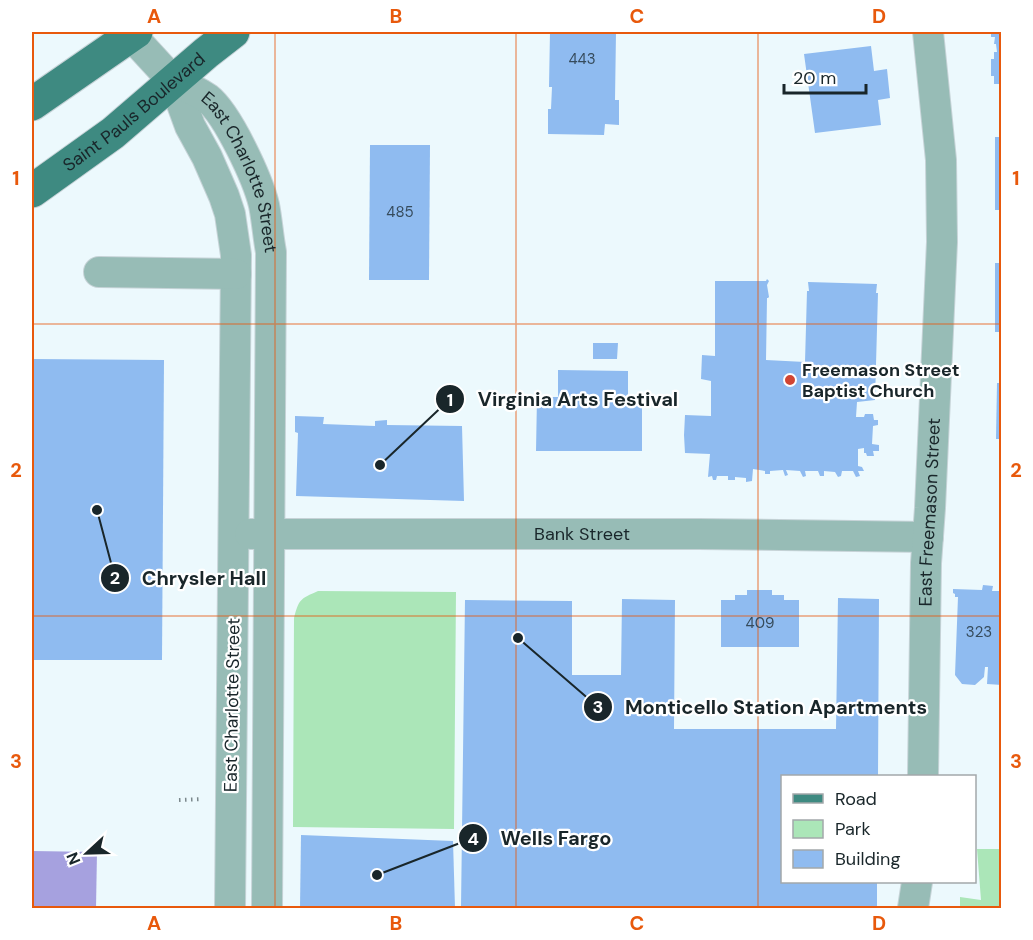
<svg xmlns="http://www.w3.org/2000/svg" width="1033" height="940" font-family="'DM Sans',sans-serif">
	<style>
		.green { fill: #abe6b8 }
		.water { fill: #a6a1df }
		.building { fill: #8fbbf0 }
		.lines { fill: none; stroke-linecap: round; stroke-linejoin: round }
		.minor-casing { stroke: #c6d3d7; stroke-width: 32 }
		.major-casing { stroke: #c6d3d7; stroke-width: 35 }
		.path { stroke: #7b888c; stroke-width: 4; stroke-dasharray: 1.5 4.5; stroke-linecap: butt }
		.minor { stroke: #97bcb6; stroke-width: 30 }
		.major { stroke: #3e8a81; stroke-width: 33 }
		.grid { fill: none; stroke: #e8590c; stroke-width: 1.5; stroke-opacity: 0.55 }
		.poi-dot { fill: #d14533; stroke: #fff; stroke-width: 2 }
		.labels { text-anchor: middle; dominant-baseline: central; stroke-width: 4.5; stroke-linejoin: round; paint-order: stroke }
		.number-label { font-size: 15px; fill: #364b5c }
		.street-label { font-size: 18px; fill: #19262a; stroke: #fff }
		.poi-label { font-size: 18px; font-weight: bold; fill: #19262a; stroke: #fff; text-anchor: start }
		.leader { fill: none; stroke: #19262a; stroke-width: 2 }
		.callout-dot { fill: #19262a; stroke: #fff; stroke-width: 2 }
		.mark-label { font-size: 18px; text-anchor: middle; font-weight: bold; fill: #fff }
		.callout-label { font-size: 20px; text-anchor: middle; font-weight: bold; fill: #19262a; stroke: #fff; stroke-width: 4.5; stroke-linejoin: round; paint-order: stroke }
		.neatline { fill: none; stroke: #e8590c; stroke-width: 2 }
		.grid-label { font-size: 20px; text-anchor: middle; font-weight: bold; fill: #e8590c }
	</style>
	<rect width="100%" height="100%" fill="#ecf9fd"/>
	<g class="green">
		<path d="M318,591L456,592L454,829L293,827L294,618C299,599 300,599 318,591Z"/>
		<path d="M977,849H1001V908H960V897L981,900Z"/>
	</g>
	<path class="water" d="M32,851L97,852L96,908H32Z"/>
	<g class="building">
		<path d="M550,32H616L615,100H619V125L605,124L604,135L548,134V109H551L552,87H549Z"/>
		<path d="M991,32H1002V84H994V76H991V59H994V52H997L996,44H994L995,37H991Z"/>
		<path d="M871,46L874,71L887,69L890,98L878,100L881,125L815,133L804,54Z"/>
		<rect x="995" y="137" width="7" height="73"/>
		<path d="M370,145H430L429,280H369Z"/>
		<rect x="995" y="263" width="7" height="69"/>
		<path d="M767,279L769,281L767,285L769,297L768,298H767L766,360L805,362L807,291H809L808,282L877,284L876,293H878L875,400L857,402L856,417H864L865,414H873L874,420H878V425L873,426L872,444L879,445V451H873L874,456H867L866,453H864V448L858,449V466L862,467L864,471H858L860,476L856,477L853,471H842L841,476L838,477L835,472L824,471V476H820L818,471H805L806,476L803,477L800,471L786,470L788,475L785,476L783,470L770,471V474H765V471L753,469L752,481L746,482V478L735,477V480H728V476H717L716,480H713L712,476L708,477L710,454L685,453L684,435L685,415L711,416V381L701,379L702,355L715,356V281H766Z"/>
		<path d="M593,343H618L617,359H593Z"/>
		<path d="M32,359L164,360L162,660H32Z"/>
		<path d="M558,370L628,371V397H642V451H536L537,397H558Z"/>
		<path d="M997,383H1002V439H996Z"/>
		<path d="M295,416L324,417L323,424L375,426V421L387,420V425L462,426L464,501L296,496L298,433L295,432Z"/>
		<path d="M983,585L993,586L992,591H1002V685L987,684L988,667H985L984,677L975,685L962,684L955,675L958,597H955V594L953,593V589L982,590Z"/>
		<path d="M747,590H772V595H784V600H799V647H721V600H735V595H747Z"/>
		<path d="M838,598L879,599L878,776H782V882H877V908H461L465,600L572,601V675H621L622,599L675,600L674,729H836Z"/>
		<path d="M301,835L453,841L455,908H300Z"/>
	</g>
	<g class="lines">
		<defs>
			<g id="minor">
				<path d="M128,32L174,82L190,126L207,157L224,196L230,214L236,255L230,908"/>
				<path id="s1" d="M174,82C185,86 197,91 207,98C228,114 258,180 264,205C267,220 268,236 271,252L267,908"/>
				<path d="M99,272L236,274"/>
				<path id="s2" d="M250,534H699L928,537"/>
				<path id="s3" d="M923,776L926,563L930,508L942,242L941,160L928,32"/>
				<path d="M913,908L917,882"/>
			</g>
			<g id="major">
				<path d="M32,104L136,32"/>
				<path id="s4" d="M32,191L113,133L206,53L233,32"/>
			</g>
		</defs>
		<use href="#minor" class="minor-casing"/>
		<use href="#major" class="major-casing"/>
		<g class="path">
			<path d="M179,577L204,578"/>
			<path d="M179,800L202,799"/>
		</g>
		<use href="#minor" class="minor"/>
		<use href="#major" class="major"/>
	</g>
	<path class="grid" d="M275,32V908M516,32V908M758,32V908M32,324H1002M32,616H1002"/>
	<circle class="poi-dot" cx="790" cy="380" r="6"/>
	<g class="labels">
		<g class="number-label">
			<text x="582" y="59">443</text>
			<text x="400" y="212">485</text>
			<text x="760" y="623">409</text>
			<text x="979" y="632">323</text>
		</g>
		<g class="street-label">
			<text stroke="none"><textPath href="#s4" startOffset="129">Saint Pauls Boulevard</textPath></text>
			<text stroke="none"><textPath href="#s1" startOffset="120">East Charlotte Street</textPath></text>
			<text stroke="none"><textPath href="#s3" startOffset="264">East Freemason Street</textPath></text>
			<text stroke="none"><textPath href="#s2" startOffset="332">Bank Street</textPath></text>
			<text transform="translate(232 705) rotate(-89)">East Charlotte Street</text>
		</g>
		<g class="poi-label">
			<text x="802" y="370">Freemason Street<tspan x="802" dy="21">Baptist Church</tspan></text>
		</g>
	</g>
	<path class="leader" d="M380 465L450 399M97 510L115 578M518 638L598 707M377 875L473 838"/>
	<g class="callout-dot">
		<circle cx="380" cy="465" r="6"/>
		<circle cx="97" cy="510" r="6"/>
		<circle cx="518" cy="638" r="6"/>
		<circle cx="377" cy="875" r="6"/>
		<circle cx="450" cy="399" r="15"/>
		<circle cx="115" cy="578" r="15"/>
		<circle cx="598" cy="707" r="15"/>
		<circle cx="473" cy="838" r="15"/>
	</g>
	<g class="mark-label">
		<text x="450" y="406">1</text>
		<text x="115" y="584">2</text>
		<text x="598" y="713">3</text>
		<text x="473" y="845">4</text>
	</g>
	<g class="callout-label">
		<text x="578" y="406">Virginia Arts Festival</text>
		<text x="204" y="585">Chrysler Hall</text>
		<text x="776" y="714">Monticello Station Apartments</text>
		<text x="556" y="845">Wells Fargo</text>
	</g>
	<rect width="1033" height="940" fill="none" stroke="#ffffff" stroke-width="66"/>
	<rect x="781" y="775" width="195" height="108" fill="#ffffff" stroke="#a3a8aa" stroke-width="1.5"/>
	<rect x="793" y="794" width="30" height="9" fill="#3e8a81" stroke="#a3a8aa" stroke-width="1.5"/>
	<text x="835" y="805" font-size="18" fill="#19262a">Road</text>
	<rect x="793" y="820" width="30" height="18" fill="#abe6b8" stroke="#a3a8aa" stroke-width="1.5"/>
	<text x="835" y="835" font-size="18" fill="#19262a">Park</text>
	<rect x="793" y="850" width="30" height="18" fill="#8fbbf0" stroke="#a3a8aa" stroke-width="1.5"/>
	<text x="835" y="865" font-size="18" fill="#19262a">Building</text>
	<g transform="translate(87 853) rotate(248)" stroke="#ffffff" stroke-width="4.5" paint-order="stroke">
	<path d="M0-4.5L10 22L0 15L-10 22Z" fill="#19262a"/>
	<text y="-9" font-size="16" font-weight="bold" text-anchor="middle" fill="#19262a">N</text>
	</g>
	<path d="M784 84v9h82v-9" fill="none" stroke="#19262a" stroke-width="3"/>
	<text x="793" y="84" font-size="18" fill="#19262a" stroke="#ffffff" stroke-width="4.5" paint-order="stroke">20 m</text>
	<rect x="33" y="33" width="967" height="874" class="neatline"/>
	<g class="grid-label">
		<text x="154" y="23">A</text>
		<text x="396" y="23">B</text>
		<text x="637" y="23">C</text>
		<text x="879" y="23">D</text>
		<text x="16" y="185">1</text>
		<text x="1016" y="185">1</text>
		<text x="16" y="477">2</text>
		<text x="1016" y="477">2</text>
		<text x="16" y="768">3</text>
		<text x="1016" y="768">3</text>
		<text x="154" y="930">A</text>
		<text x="396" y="930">B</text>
		<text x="637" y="930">C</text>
		<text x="879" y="930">D</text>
	</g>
</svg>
